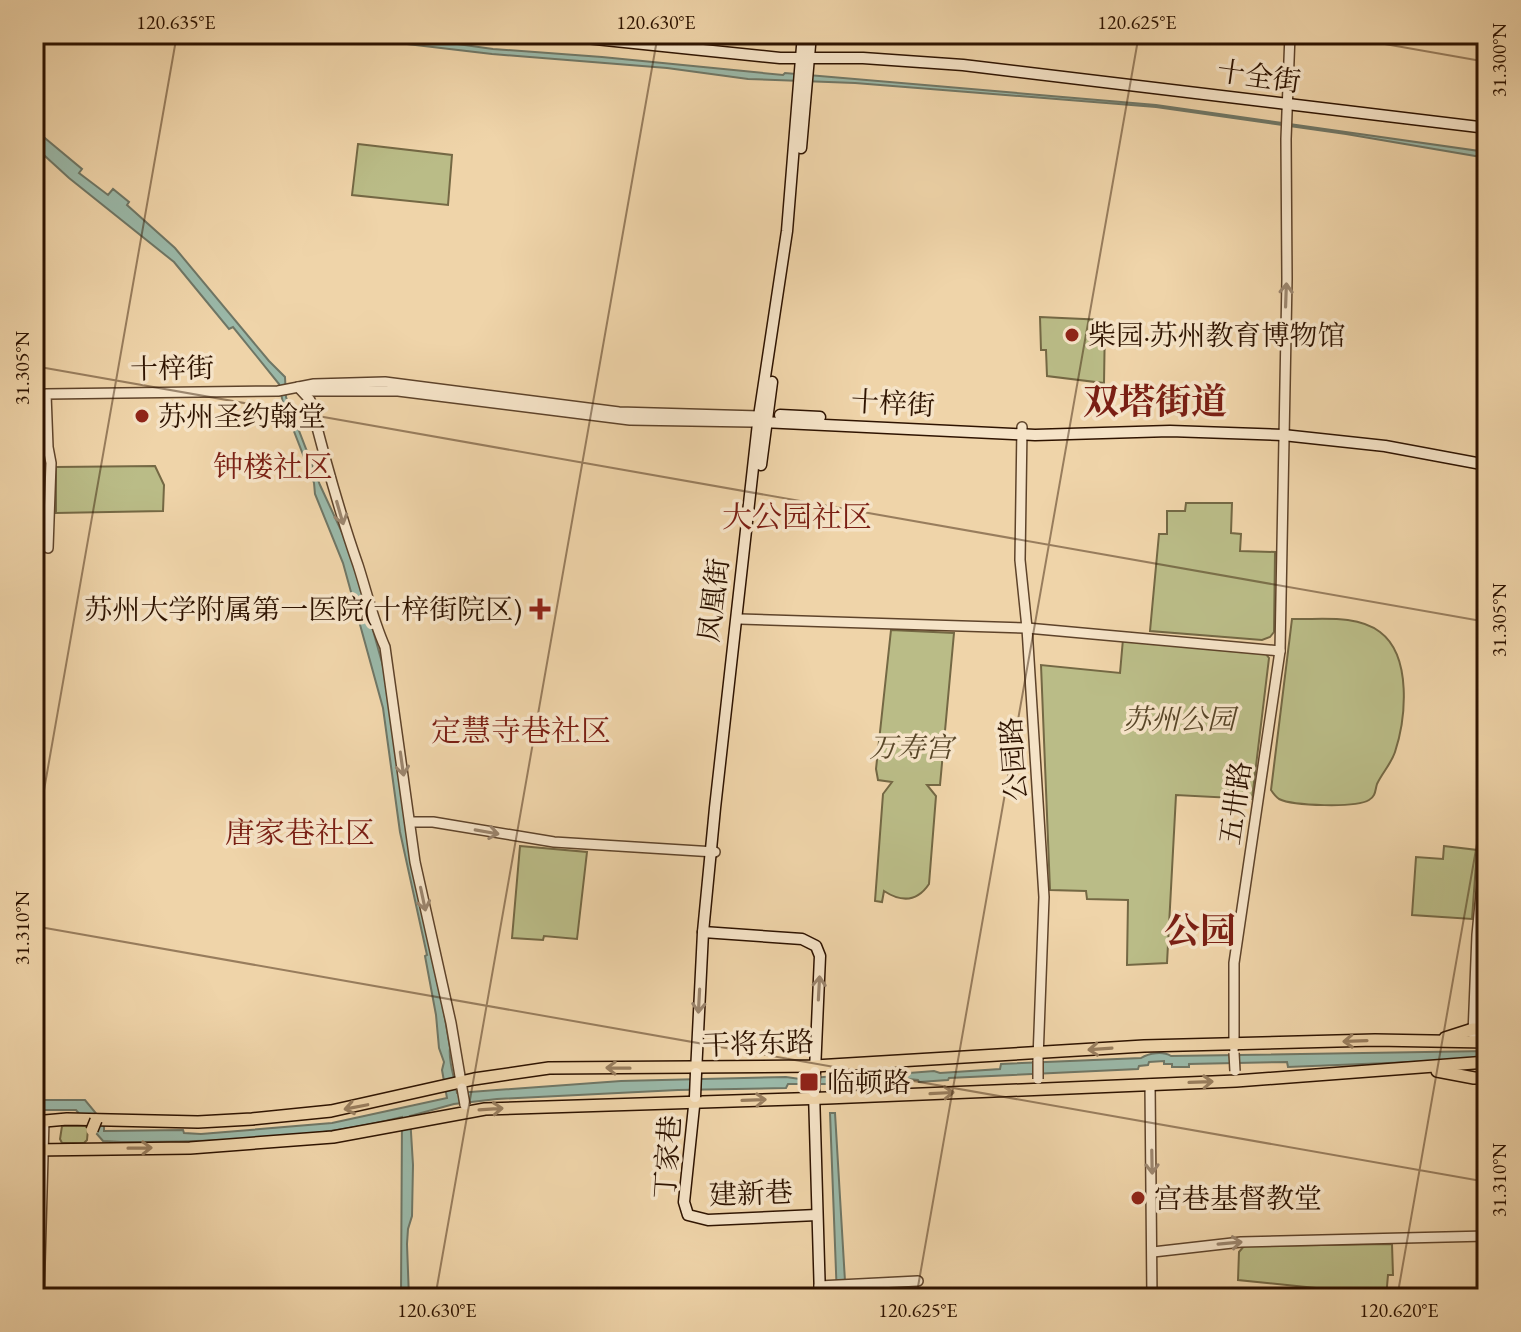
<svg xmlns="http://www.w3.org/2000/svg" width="1521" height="1332" font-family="'EB Garamond','Noto Serif SC',serif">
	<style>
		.green { fill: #babc87; stroke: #746844; stroke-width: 2 }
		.water { fill: #9ab8a8; stroke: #6f7665; stroke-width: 2 }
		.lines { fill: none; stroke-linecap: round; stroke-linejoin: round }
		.tertiary-casing { stroke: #5e432a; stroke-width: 12 }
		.secondary-casing { stroke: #2e1300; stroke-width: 13 }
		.primary-casing { stroke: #2e1300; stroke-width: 14 }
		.tertiary { stroke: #f5e3c7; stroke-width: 9 }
		.secondary { stroke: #f5e3c7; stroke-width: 10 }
		.primary { stroke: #efd4a9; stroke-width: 11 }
		.tertiary-bridge-casing { stroke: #5e432a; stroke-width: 12; stroke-linecap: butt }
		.secondary-bridge-casing { stroke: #2e1300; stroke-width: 13; stroke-linecap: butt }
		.primary-bridge-casing { stroke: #2e1300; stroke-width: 14; stroke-linecap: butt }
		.tertiary-bridge { stroke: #f5e3c7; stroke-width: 9 }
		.secondary-bridge { stroke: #f5e3c7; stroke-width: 10 }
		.primary-bridge { stroke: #efd4a9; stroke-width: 11 }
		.oneway { stroke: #9b856d }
		.oneway2 { stroke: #987d5d }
		.ticks { fill: none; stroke: #2e1300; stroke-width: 2; stroke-opacity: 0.45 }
		.poi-dot { fill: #8f2418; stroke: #f5e3c7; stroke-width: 3 }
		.labels { text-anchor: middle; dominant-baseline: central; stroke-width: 7; stroke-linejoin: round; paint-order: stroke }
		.street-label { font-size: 28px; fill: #2e1300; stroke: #f5e3c7 }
		.poi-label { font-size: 28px; fill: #2e1300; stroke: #f5e3c7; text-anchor: start }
		.park-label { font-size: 28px; font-style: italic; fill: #584628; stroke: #f5e3c7 }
		.neighbourhood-label { font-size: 30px; fill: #7a1f14; stroke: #f5e3c7 }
		.district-label { font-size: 36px; font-weight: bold; fill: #7a1f14; stroke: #f5e3c7 }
		.neatline { fill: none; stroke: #2e1300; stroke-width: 3 }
		.ticks-label { font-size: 20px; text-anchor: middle; fill: #2e1300 }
	</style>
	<rect width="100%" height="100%" fill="#efd4a9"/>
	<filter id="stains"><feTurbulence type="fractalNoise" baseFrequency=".0025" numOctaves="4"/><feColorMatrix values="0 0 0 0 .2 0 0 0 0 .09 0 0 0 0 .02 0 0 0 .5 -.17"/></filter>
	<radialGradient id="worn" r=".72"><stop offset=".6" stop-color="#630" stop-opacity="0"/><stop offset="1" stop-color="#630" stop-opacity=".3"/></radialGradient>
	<g class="green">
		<path d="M358,144L452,155L448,205L352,195Z"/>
		<path d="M1040,317L1105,320L1104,383L1047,376L1046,350H1041Z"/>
		<path d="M155,466L164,485L163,511L56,513V467Z"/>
		<path d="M1186,503H1232L1231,533L1241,534L1240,551L1275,552L1274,632L1270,637L1262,640L1150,631L1159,534H1167V511H1185Z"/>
		<path d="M1292,619C1320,620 1356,614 1380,632C1412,656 1406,718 1395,752C1391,764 1382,773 1377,784C1375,790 1376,796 1369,800C1356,808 1293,806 1279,799C1276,797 1273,793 1271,790Z"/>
		<path d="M891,630L954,633L940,785H927L936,796L929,884C917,902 901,902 884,891L882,902L875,901L883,794L892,782L878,780L876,769Z"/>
		<path d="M1123,639L1265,653L1269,658L1252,799L1176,795L1167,963L1127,965L1128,900L1087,899L1086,891L1050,890L1041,665L1120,673Z"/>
		<path d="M520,846L587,852L577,939L544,936L543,940L512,938Z"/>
		<path d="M1444,846L1477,850L1472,919L1412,915L1416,857L1443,859Z"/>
		<path d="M62,1126H86L88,1129L87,1140L84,1143H62L60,1139Z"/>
		<path d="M1392,1244L1393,1275H1388L1386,1298H1325V1289L1238,1280L1239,1252L1244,1246Z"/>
	</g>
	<g class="water">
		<path d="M364,34H386L493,49L602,57L783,75L785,73L1156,105L1486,152L1487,158L1346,134L1156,107L855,83L748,79L667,68L492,54L373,40Z"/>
		<path d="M34,129L82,169L79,173L108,195L113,189L129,202L127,205L175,248L269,361L285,377L286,397L320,485L351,552L390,691L450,1048C448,1062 455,1078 457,1093L621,1081L786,1077L800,1079L883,1072L884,1075L934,1071L940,1073L1000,1069L1001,1064L1141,1058C1149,1053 1163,1051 1171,1056L1487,1051V1059L1288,1067L1287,1062L1189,1064V1067H1172V1064H1164V1061L1149,1062L1148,1065L1139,1066L1138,1069L949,1078L948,1080L919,1082L918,1080L898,1078L888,1082L835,1083L833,1091H828V1084H788L786,1088L678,1090L497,1099L454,1104L410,1116L413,1165L412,1216L408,1229L407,1244L409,1298H401L402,1117C312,1140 214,1142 121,1142L103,1141L76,1110H34V1100H85L104,1123V1131L183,1130L184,1133L201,1134L332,1123L447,1098L442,1070L444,1062L439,1048L436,1015L425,956L427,955L400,832L383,708L343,563L315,494L314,483L283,403L279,384L233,327L229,329L174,262L69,178L34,146Z"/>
		<path d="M830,1113H835L846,1298H837Z"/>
	</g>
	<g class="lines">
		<defs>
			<g id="tertiary">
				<path d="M298,387L310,400C324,456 339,511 358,565C367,593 373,620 385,647L415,862L451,1023L462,1088"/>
				<path d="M301,389L307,391H398L630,420L752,422"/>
				<path d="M1022,427L1020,560L1027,628L1044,897L1038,1059"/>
				<path d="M48,548L51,463L48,447L46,394L278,391L314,384L385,382L619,412L759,416"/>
				<path d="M740,619L1027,628L1280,651"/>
				<path d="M410,822H433L554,842L715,852"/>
				<path d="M1473,1034L1477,935L1487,831"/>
				<path d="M1234,1047V963L1280,651L1287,279L1286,139L1290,34"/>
				<path d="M1150,1084L1152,1298"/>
				<path d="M1153,1252L1241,1242L1487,1236"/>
				<path d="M819,1286L918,1281"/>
				<path d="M39,1298L44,1120"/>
			</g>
			<g id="secondary">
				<path d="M547,34L780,58H863L963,65L1487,128"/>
				<path d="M801,148L811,34"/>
				<path d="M780,415L820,417"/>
				<path d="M760,422L1035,435L1170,431L1283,435L1385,446L1487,465"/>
				<path d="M761,465L772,382"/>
				<path d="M703,932L802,939L816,946L820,956L815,1071"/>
				<path d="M696,1073L703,932L715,808L758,423L787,231L803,34"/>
				<path d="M814,1092L820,1298"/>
				<path d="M695,1097L684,1202L688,1215L708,1220L817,1215"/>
			</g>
			<g id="primary">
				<path d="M1445,1038L1473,1029H1487"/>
				<path d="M1437,1071L1474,1078H1487"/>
				<path d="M34,1122L67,1119L198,1122L252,1119L331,1111L474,1079L549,1068L815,1066L1144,1046L1375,1040L1487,1042"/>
				<path d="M34,1150L190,1148L333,1137L485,1109L827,1098L1236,1081L1487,1062"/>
			</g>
		</defs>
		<use href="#tertiary" class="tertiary-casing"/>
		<use href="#secondary" class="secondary-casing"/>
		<use href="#primary" class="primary-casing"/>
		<use href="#tertiary" class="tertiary"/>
		<use href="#secondary" class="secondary"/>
		<use href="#primary" class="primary"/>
		<defs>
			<g id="tertiary-bridge">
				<path d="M1234,1053L1235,1071"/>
				<path d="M1038,1061V1079"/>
				<path d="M462,1088L465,1105"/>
			</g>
			<g id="secondary-bridge">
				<path d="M814,1092L815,1072"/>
				<path d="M695,1097L696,1073"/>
			</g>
			<path id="primary-bridge" d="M92,1130L96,1120"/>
		</defs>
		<use href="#tertiary-bridge" class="tertiary-bridge-casing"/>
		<use href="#secondary-bridge" class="secondary-bridge-casing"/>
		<use href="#primary-bridge" class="primary-bridge-casing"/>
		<use href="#tertiary-bridge" class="tertiary-bridge"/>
		<use href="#secondary-bridge" class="secondary-bridge"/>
		<use href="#primary-bridge" class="primary-bridge"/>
	</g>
	<defs><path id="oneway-shaft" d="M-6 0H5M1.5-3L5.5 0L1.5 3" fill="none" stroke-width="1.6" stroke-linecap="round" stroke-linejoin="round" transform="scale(2)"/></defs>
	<g class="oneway">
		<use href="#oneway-shaft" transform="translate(1286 295) rotate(-88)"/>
		<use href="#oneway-shaft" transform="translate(340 513) rotate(74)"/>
		<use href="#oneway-shaft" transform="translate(402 764) rotate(82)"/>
		<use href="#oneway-shaft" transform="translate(487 832) rotate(10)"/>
		<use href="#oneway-shaft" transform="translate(423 899) rotate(78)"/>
		<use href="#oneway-shaft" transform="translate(819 988) rotate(-87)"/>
		<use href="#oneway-shaft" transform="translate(699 1001) rotate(93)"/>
		<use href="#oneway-shaft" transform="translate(1152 1162) rotate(89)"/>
		<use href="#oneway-shaft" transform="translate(1230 1243) rotate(-5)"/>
	</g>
	<g class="oneway2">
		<use href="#oneway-shaft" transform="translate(1355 1041) rotate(178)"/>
		<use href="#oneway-shaft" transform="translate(1100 1049) rotate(176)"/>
		<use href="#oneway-shaft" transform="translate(618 1068) rotate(-179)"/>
		<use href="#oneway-shaft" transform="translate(1201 1082) rotate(-2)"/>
		<use href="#oneway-shaft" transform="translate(942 1093) rotate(-3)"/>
		<use href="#oneway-shaft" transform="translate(754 1100) rotate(-2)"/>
		<use href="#oneway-shaft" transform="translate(356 1107) rotate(169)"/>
		<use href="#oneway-shaft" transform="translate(491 1109) rotate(-4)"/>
		<use href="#oneway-shaft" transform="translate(140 1148) rotate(-1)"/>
	</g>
	<path class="ticks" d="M1328,34L1487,62M34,366L1487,622M34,847L177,34M34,926L1487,1182M435,1298L658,34M916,1298L1139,34M1397,1298L1487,787"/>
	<g class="poi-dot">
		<circle cx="1072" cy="335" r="8"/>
		<circle cx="142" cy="416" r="8"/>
		<path d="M536 597h8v8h8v8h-8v8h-8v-8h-8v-8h8z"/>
		<rect x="799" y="1072" width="20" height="20" rx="4"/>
		<circle cx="1138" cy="1198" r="8"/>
	</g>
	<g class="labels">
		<g class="street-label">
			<text transform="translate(1259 76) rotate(8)">十全街</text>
			<text transform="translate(172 368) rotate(-1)">十梓街</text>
			<text transform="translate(893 403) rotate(3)">十梓街</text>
			<text transform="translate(713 600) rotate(-83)">凤凰街</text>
			<text transform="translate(1013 759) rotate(-94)">公园路</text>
			<text transform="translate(1235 803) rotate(-82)">五卅路</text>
			<text transform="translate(758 1043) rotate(-2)">干将东路</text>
			<text transform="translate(667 1157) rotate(-86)">丁家巷</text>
			<text transform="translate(751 1193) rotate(-2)">建新巷</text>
		</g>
		<g class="poi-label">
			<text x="1088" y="335">柴园·苏州教育博物馆</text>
			<text x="158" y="416">苏州圣约翰堂</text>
			<text x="522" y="609" text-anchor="end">苏州大学附属第一医院(十梓街院区)</text>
			<text x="827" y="1082">临顿路</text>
			<text x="1154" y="1198">宫巷基督教堂</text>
		</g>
		<g class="park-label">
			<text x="1179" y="719">苏州公园</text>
			<text x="911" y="747">万寿宫</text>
		</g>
		<g class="neighbourhood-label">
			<text x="273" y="466">钟楼社区</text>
			<text x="797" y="516">大公园社区</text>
			<text x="521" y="730">定慧寺巷社区</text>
			<text x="300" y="832">唐家巷社区</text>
		</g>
		<g class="district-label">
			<text x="1155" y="401">双塔街道</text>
			<text x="1200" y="930">公园</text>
		</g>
	</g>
	<rect width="1521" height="1332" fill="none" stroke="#efd4a9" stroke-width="88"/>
	<rect x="44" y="44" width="1433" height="1244" class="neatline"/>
	<g class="ticks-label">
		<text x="176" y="29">120.635°E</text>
		<text x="656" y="29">120.630°E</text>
		<text x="1137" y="29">120.625°E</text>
		<text transform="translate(1499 60) rotate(-90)" y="7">31.300°N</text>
		<text transform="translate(22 368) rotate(-90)" y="7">31.305°N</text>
		<text transform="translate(1499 620) rotate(-90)" y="7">31.305°N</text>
		<text transform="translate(22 928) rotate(-90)" y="7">31.310°N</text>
		<text transform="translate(1499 1180) rotate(-90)" y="7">31.310°N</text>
		<text x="437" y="1317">120.630°E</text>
		<text x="918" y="1317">120.625°E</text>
		<text x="1399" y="1317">120.620°E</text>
	</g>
	<rect width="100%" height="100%" filter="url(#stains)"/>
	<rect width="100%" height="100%" fill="url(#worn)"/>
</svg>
